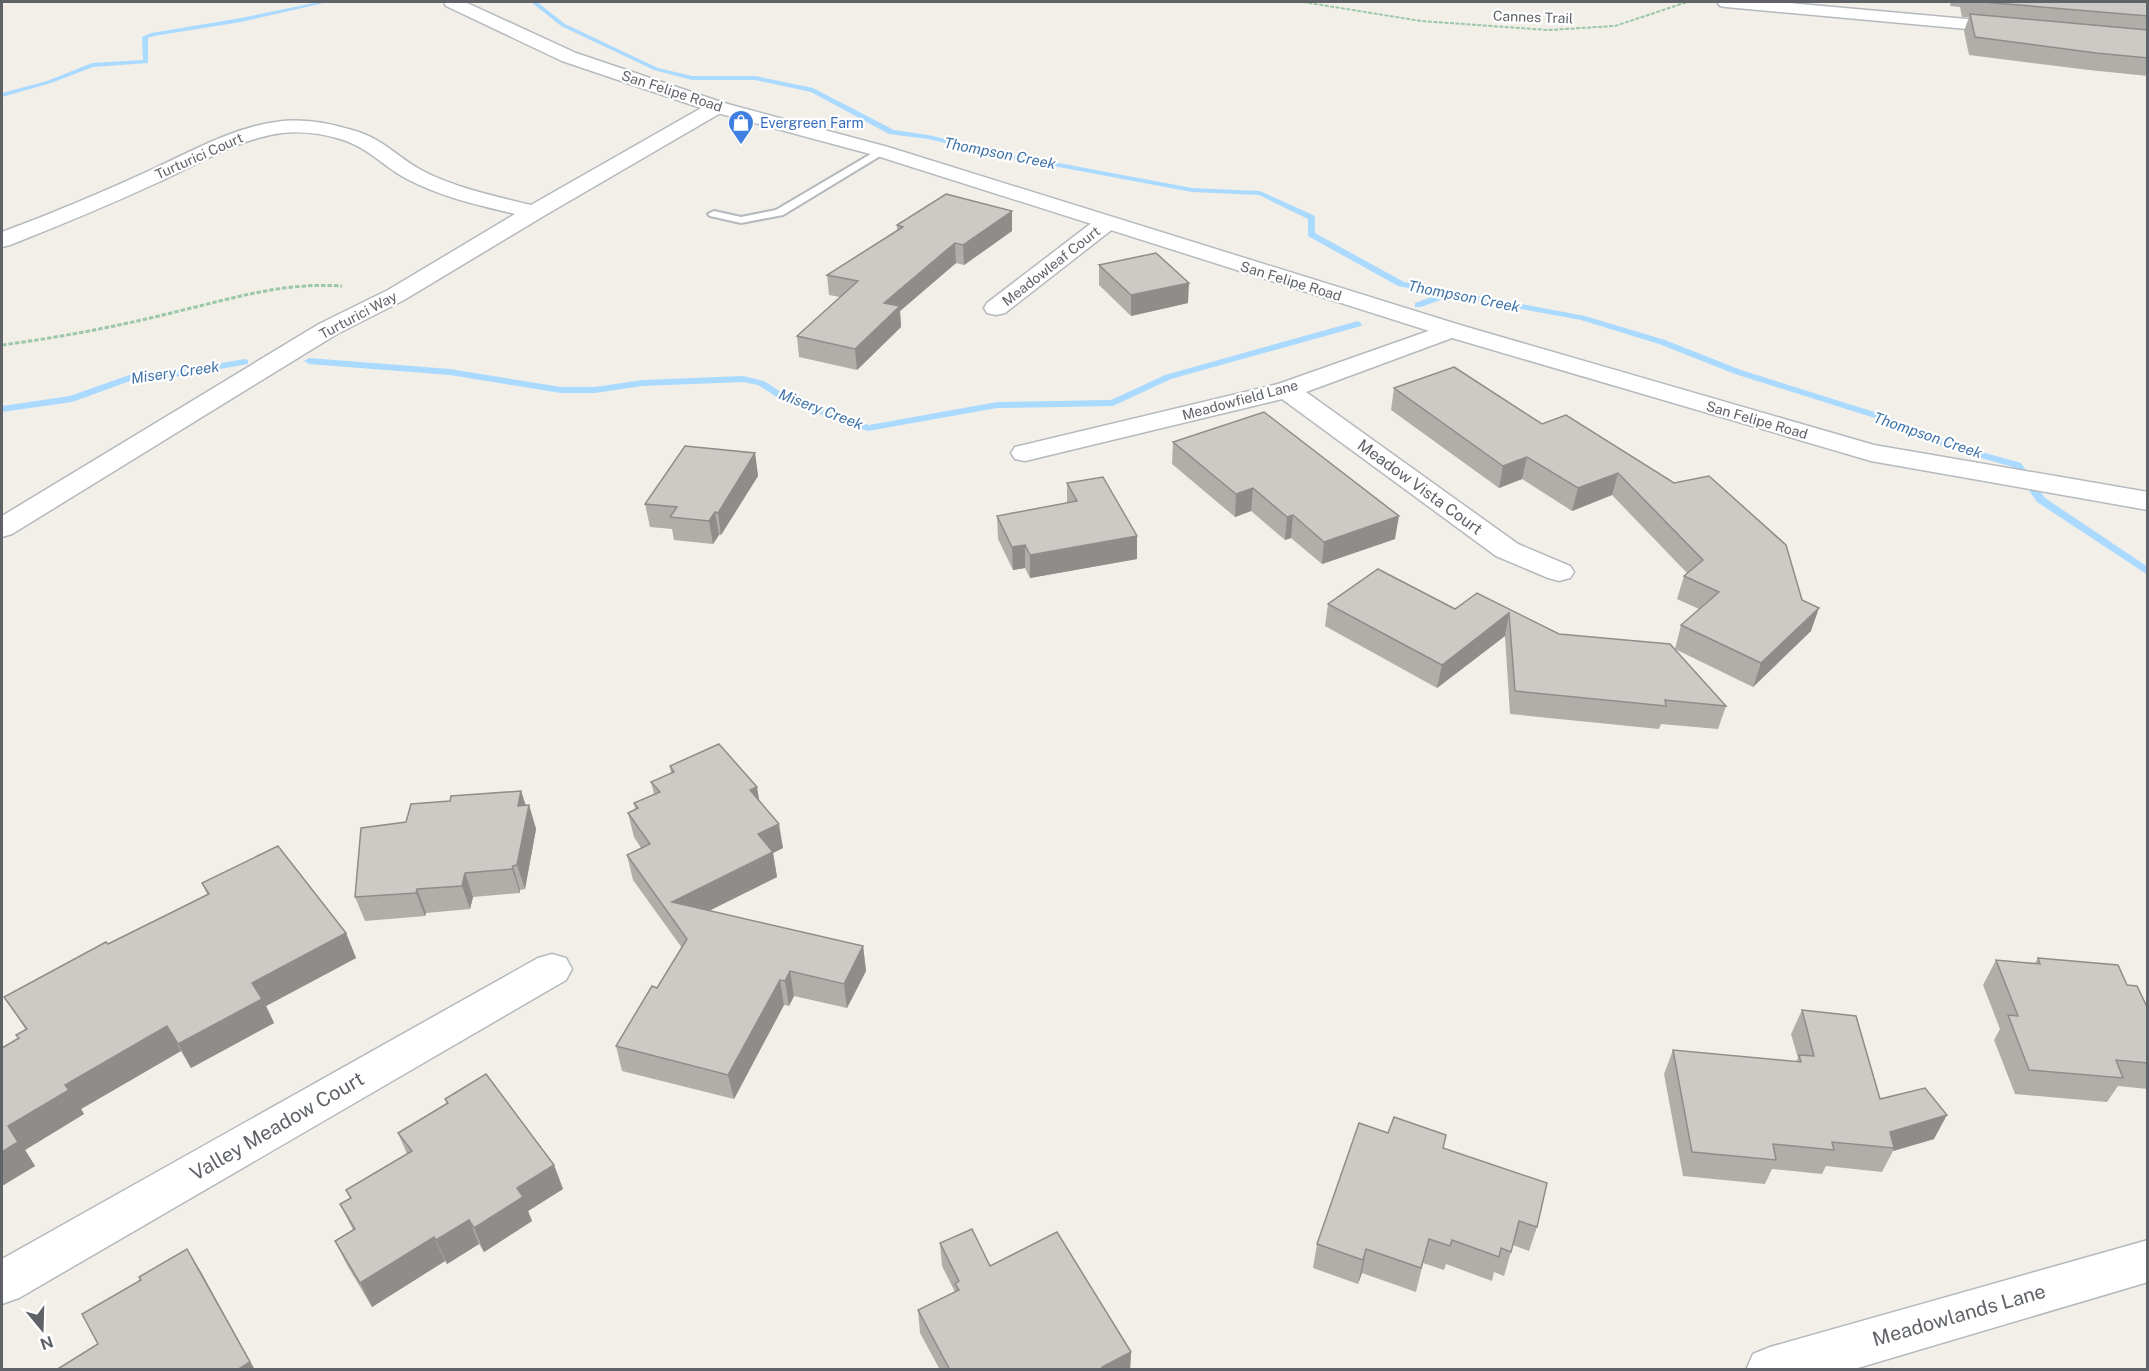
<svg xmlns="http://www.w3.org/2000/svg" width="2149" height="1371" font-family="'Public Sans',sans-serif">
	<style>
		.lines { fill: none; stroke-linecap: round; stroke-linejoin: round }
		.stream { fill: #aadaff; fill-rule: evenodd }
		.lane-casing { stroke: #b5b8bc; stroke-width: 4 }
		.street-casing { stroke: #b5b8bc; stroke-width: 3 }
		.secondary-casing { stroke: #b6babf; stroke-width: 3 }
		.path-far1 { stroke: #9cc7a9; stroke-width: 2; stroke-dasharray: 4 1.5; stroke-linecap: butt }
		.path { stroke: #9cc7a9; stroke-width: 3; stroke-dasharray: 4.5 2; stroke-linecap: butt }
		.lane { fill: #fff; fill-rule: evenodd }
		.street { fill: #fff; fill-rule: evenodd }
		.secondary { fill: #fff; fill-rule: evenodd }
		.wall { fill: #afaea9 }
		.shaded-wall { fill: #8f8d8a }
		.building { fill: #cccac5; stroke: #8f8d8a; stroke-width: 1.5 }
		.labels { text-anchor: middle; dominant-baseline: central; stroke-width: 4.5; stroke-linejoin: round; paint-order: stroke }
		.far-street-label { font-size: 14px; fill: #5f6368; stroke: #fff }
		.far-shop-label { font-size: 14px; fill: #366cbe; stroke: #fff; text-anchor: start }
		.far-water-label { font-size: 15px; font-style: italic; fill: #4174aa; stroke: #fff }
		.street-label { font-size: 16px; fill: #5f6368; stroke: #fff }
		.near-street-label { font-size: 20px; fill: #5f6368; stroke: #fff }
	</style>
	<rect width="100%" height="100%" fill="#f1efe8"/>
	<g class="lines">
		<g class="stream">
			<path d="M319,2H328L241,22L154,36L148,38V63L93,67L51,83L2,97V93L47,81L92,63L143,60L142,37L151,33L241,18Z"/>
			<path d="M531,2H537L565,24L658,68L692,76H755L813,88L894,130L928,135L1010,154L1192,188L1260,191L1315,216V233L1404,282L1585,316L1665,340L1741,370L1884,415L1957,445L2021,463L2045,498L2148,567V575L2037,502L2013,467L1949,449L1878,419L1735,374L1659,344L1581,320L1451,296L1421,307H1415V303L1440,294L1398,286L1308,236V219L1259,195L1192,192L1010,158L928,139L889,134L811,92L755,80H692L654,70L561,26Z"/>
			<path d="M1358,321L1362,324L1361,326L1171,379L1113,406L997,408L868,431L781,400L758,385L743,382L642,386L595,393H561L450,375L309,364L304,361L309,358L450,369L561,387H595L642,380L743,376L764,381L787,396L869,425L997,402L1111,400L1165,375Z"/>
			<path d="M245,359L248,360V364L181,376L133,380L72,402L2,412V406L70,396L132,374L181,370Z"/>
		</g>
		<defs>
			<path id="lane" d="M881,148L885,149V153L783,215L741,223L710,216L708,214L714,211L741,217L776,210Z"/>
			<g id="street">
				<path d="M1717,2H1777L2011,23L2017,24L2020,28L2017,32L2011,33L1726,7L1720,6Z"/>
				<path d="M717,101L724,103L727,107L724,111L542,217L404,300L337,334L12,534L2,537V516L319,324L388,290L515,214C478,205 441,197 407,179C381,165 369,147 337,138C316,132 291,130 270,135C232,143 196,165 161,181C111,204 61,225 10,245L2,247V232C53,213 103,192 153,169C192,151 232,128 276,122C301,118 328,123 352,130C385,139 396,157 423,171C456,188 494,196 531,205L710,103Z"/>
				<path d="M1106,216L1114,218L1117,223L1114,228L1005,313L996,315L987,313L984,308L987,303L1098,218Z"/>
				<path d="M1451,323L1460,325L1463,330L1460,335L1306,392L1518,544L1570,566L1574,572L1570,578L1559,581L1548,578L1496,556L1282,399L1025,461L1015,459L1011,453L1015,447L1278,384Z"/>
				<path d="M552,954L566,958L572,969L566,980L19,1298L2,1304V1259L538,958Z"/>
				<path d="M2148,1240V1282L1851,1370H1746L1753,1354L1770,1347Z"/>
			</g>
			<path id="secondary" d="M444,2H465L576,53L724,103L888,147L1460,325L1874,445L2148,492V510L1871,461L1442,335L874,155L710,111L562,61L446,6Z"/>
		</defs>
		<use href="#lane" class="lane-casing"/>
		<use href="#street" class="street-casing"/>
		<use href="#secondary" class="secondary-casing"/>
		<path class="path-far1" d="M1303,2L1421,21L1548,30L1615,26L1687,2"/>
		<path class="path" d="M2,345C62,337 120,326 179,311C234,298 284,282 342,286"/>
		<use href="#lane" class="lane"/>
		<use href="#street" class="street"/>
		<use href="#secondary" class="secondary"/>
	</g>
	<g class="wall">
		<path d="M1951,2H2148V76L2089,70L1969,55L1964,31L1969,17H1962L1960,7L1950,6Z"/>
		<path d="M897,225L1012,231L964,265L956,263L900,311L901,327L857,370L799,357L797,336L840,297L829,295L827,275L897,230Z"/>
		<path d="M1099,265L1188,303L1131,316L1099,285Z"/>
		<path d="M1394,388L1542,424L1566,415L1811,631L1753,687L1675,649L1681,625L1699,609L1677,599L1684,576L1687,573L1612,495L1572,511L1522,479L1499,488L1391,410Z"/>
		<path d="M1173,442L1395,539L1322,564L1291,538L1285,540L1251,511L1235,517L1172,464Z"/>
		<path d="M755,453L758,476L721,535H719L713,544L674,540L672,529L650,527L645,504Z"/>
		<path d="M1067,483L1137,559L1030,578L1025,568L1013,570L998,539L997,516L1067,503Z"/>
		<path d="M1477,593L1559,634L1726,706L1718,729L1661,724L1659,729L1510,714L1505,636L1437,688L1325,626L1328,604L1455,609Z"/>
		<path d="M670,766L759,801L783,848L773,853L777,877L709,911L863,946L866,971L847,1008L794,996L789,1006L784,1005L734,1099L622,1071L616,1046L657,988L682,948L633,880L627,855L641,848L634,837L628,813L635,809L634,803L654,794L651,782L671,773Z"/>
		<path d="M521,791L526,805H529L536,829L525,889L520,890V893L473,897L470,909L426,913L425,916L365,921L355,897L450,801Z"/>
		<path d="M202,883L346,933L356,958L266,1006L274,1023L191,1068L181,1051L81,1109L84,1114L25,1150L35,1166L2,1186L19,1038L26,1030L4,997L108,944L207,894Z"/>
		<path d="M2038,958L2127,985L2148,1009V1089L2118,1086L2107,1102L2015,1094L1994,1040L2000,1029L1983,985L1996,960L2035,963Z"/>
		<path d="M1802,1010L1880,1099L1934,1139L1893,1151L1882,1172L1826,1166L1822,1174L1772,1169L1765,1184L1683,1176L1664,1074L1673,1050L1796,1062L1798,1058L1791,1034Z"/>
		<path d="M445,1099L554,1165L563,1189L528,1211L532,1221L484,1252L479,1244L447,1264L445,1261L372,1307L347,1265L335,1241L353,1230L340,1204L350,1198L346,1190L407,1154L398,1133L447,1104Z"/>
		<path d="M1388,1133L1443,1148L1537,1227L1529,1251L1513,1245L1504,1276L1494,1272L1492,1281L1446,1264L1444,1270L1423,1263L1416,1292L1362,1273L1358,1284L1313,1268L1317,1244Z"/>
		<path d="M940,1243L990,1266L1131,1352L1130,1370H940L920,1333L918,1310L955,1292L942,1266Z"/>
	</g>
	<g class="shaded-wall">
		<path d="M1012,211V231L964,265L963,245Z"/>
		<path d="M955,243L956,263L900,311L901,327L857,370L855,349L884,303Z"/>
		<path d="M1189,283L1188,303L1131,316V295Z"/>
		<path d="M755,453L758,476L721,535L718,513Z"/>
		<path d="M1527,457L1522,479L1499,488L1503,466Z"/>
		<path d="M1618,473L1612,495L1572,511L1578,488Z"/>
		<path d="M1253,488L1251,511L1235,517L1236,494Z"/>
		<path d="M715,512L719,535L713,544L709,521Z"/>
		<path d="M1293,515L1291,538L1285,540L1287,517Z"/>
		<path d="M1399,516L1395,539L1322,564L1324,542Z"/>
		<path d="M1137,536V559L1030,578V555Z"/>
		<path d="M1025,545V568L1013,570L1012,547Z"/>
		<path d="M1819,608L1811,631L1753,687L1761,663Z"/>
		<path d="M1509,613L1505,636L1437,688L1442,665Z"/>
		<path d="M757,787L761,811L750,790Z"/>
		<path d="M521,791L527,811L529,805L536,829L525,889L517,865L518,806Z"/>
		<path d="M779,824L783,848L773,853L777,877L678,926L672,902L758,834Z"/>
		<path d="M513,866L520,890V893L512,869Z"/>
		<path d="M465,873L473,897L470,909L462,886Z"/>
		<path d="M417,889L426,913L425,916L416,893Z"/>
		<path d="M346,933L356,958L266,1006L274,1023L191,1068L178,1044L252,983Z"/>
		<path d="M863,946L866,971L847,1008L844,984Z"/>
		<path d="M790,971L794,996L789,1006L785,981Z"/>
		<path d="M780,980L784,1005L734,1099L728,1075Z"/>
		<path d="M167,1026L181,1051L81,1109L84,1114L25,1150L35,1166L2,1186V1152L8,1126L65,1085Z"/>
		<path d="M1947,1115L1934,1139L1893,1151L1894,1148L1890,1132Z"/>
		<path d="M554,1165L563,1189L528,1211L532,1221L484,1252L474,1228L517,1188Z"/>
		<path d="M469,1220L479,1244L447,1264L436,1240Z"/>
		<path d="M434,1237L445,1261L372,1307L360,1283Z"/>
		<path d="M187,1249L201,1272L255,1370H237Z"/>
		<path d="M1366,1249L1362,1273L1358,1284L1363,1260Z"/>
		<path d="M1131,1352L1130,1370H1102V1367Z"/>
	</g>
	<g class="building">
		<path d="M1983,2H2148V16Z"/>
		<path d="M1970,14L2148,30V58L2096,53L1975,37Z"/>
		<path d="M946,194L1012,211L963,245L955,243L884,303L900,306L855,349L797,336L858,281L827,275L903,227L897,225Z"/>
		<path d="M1156,253L1189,283L1131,295L1099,265Z"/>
		<path d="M1454,367L1542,424L1566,415L1674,483L1709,476L1786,545L1802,600L1819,608L1761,663L1681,625L1719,592L1684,576L1703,560L1618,473L1578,488L1527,457L1503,466L1394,388Z"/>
		<path d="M1264,412L1399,516L1324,542L1293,515L1287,517L1253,488L1236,494L1173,442Z"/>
		<path d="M685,446L755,453L718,513L715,512L709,521L670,517L677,507L645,504Z"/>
		<path d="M1103,477L1137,536L1030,555L1025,545L1012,547L997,516L1077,501L1067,483Z"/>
		<path d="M1378,569L1455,609L1477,593L1559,634L1670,644L1726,706L1665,700L1666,706L1515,691L1509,613L1442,665L1328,604Z"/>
		<path d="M719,744L757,787L750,790L779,824L758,834L773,852L672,902L863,946L844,984L790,971L785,981L780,980L728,1075L616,1046L652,986L657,988L687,939L627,855L650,844L628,813L638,808L634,803L660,792L651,782L674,772L670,766Z"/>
		<path d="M521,791L518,806L529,805L517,865L513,866L512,869L465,873L462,886L417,889L416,893L355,897L361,828L406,822L411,804L450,801L451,796Z"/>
		<path d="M278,846L346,933L252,983L262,999L178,1044L167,1026L65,1085L69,1090L8,1126L18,1142L2,1152V1048L19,1038L16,1035L27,1029L4,997L106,942L108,944L209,894L202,883Z"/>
		<path d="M2038,958L2118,965L2127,985L2137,986L2148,1009V1063L2116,1060L2123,1078L2029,1070L2008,1015L2018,1016L1996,960L2040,964Z"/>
		<path d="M1802,1010L1856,1016L1880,1099L1925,1088L1947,1115L1890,1132L1894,1148L1832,1142L1834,1150L1773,1144L1776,1160L1692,1152L1673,1050L1801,1062L1799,1055L1814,1056Z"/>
		<path d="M486,1074L554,1165L517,1188L523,1197L474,1228L469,1220L436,1240L434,1237L360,1283L335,1241L355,1229L340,1204L351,1198L346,1190L412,1151L398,1133L448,1103L445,1099Z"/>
		<path d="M1394,1117L1446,1135L1443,1148L1547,1183L1537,1227L1519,1221L1511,1252L1501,1248L1499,1257L1452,1240L1450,1246L1429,1239L1421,1268L1366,1249L1363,1260L1317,1244L1359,1123L1388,1133Z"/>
		<path d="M972,1229L990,1266L1057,1232L1131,1352L1102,1367L1104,1370H950L918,1310L959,1290L955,1284L959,1281L940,1243Z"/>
		<path d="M187,1249L250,1362L237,1370H56L98,1344L82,1314L141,1280L139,1277Z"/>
	</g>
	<defs>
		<symbol id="shop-pin" viewBox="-11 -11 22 30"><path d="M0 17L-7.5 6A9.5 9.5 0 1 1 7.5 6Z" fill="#3f7fe0" stroke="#fff"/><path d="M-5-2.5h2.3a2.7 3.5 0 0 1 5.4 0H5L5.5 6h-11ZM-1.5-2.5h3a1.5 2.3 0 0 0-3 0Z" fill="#fff"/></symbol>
	</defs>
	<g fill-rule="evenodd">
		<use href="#shop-pin" x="726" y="108" width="30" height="40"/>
	</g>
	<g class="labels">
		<g class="far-street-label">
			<text transform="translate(1533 17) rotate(2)">Cannes Trail</text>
			<text transform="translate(672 91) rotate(18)">San Felipe Road</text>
			<text transform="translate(199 156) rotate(-24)">Turturici Court</text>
			<text transform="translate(1051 266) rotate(-38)">Meadowleaf Court</text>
			<text transform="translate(1291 281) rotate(17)">San Felipe Road</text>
			<text transform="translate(358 315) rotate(-28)">Turturici Way</text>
			<text transform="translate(1240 400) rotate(-15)">Meadowfield Lane</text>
			<text transform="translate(1757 420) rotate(16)">San Felipe Road</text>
		</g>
		<g class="far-shop-label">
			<text x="760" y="123">Evergreen Farm</text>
		</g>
		<g class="far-water-label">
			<text transform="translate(1000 153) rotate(11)">Thompson Creek</text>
			<text transform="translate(1464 296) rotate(11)">Thompson Creek</text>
			<text transform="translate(175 372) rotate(-8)">Misery Creek</text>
			<text transform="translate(821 409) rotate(21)">Misery Creek</text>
			<text transform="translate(1928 435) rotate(19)">Thompson Creek</text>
		</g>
		<g class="street-label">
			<text transform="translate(1420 487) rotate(36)">Meadow Vista Court</text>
		</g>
		<g class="near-street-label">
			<text transform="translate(277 1126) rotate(-30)">Valley Meadow Court</text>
			<text transform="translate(1959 1315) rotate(-16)">Meadowlands Lane</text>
		</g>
	</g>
	<rect width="2149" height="1371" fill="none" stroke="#5f6368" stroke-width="6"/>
	<g transform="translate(42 1329) rotate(161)" stroke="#ffffff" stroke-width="4.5" paint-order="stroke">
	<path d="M0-4.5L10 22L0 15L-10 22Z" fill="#5f6368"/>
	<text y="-9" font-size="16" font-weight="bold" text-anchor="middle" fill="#5f6368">N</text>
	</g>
</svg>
